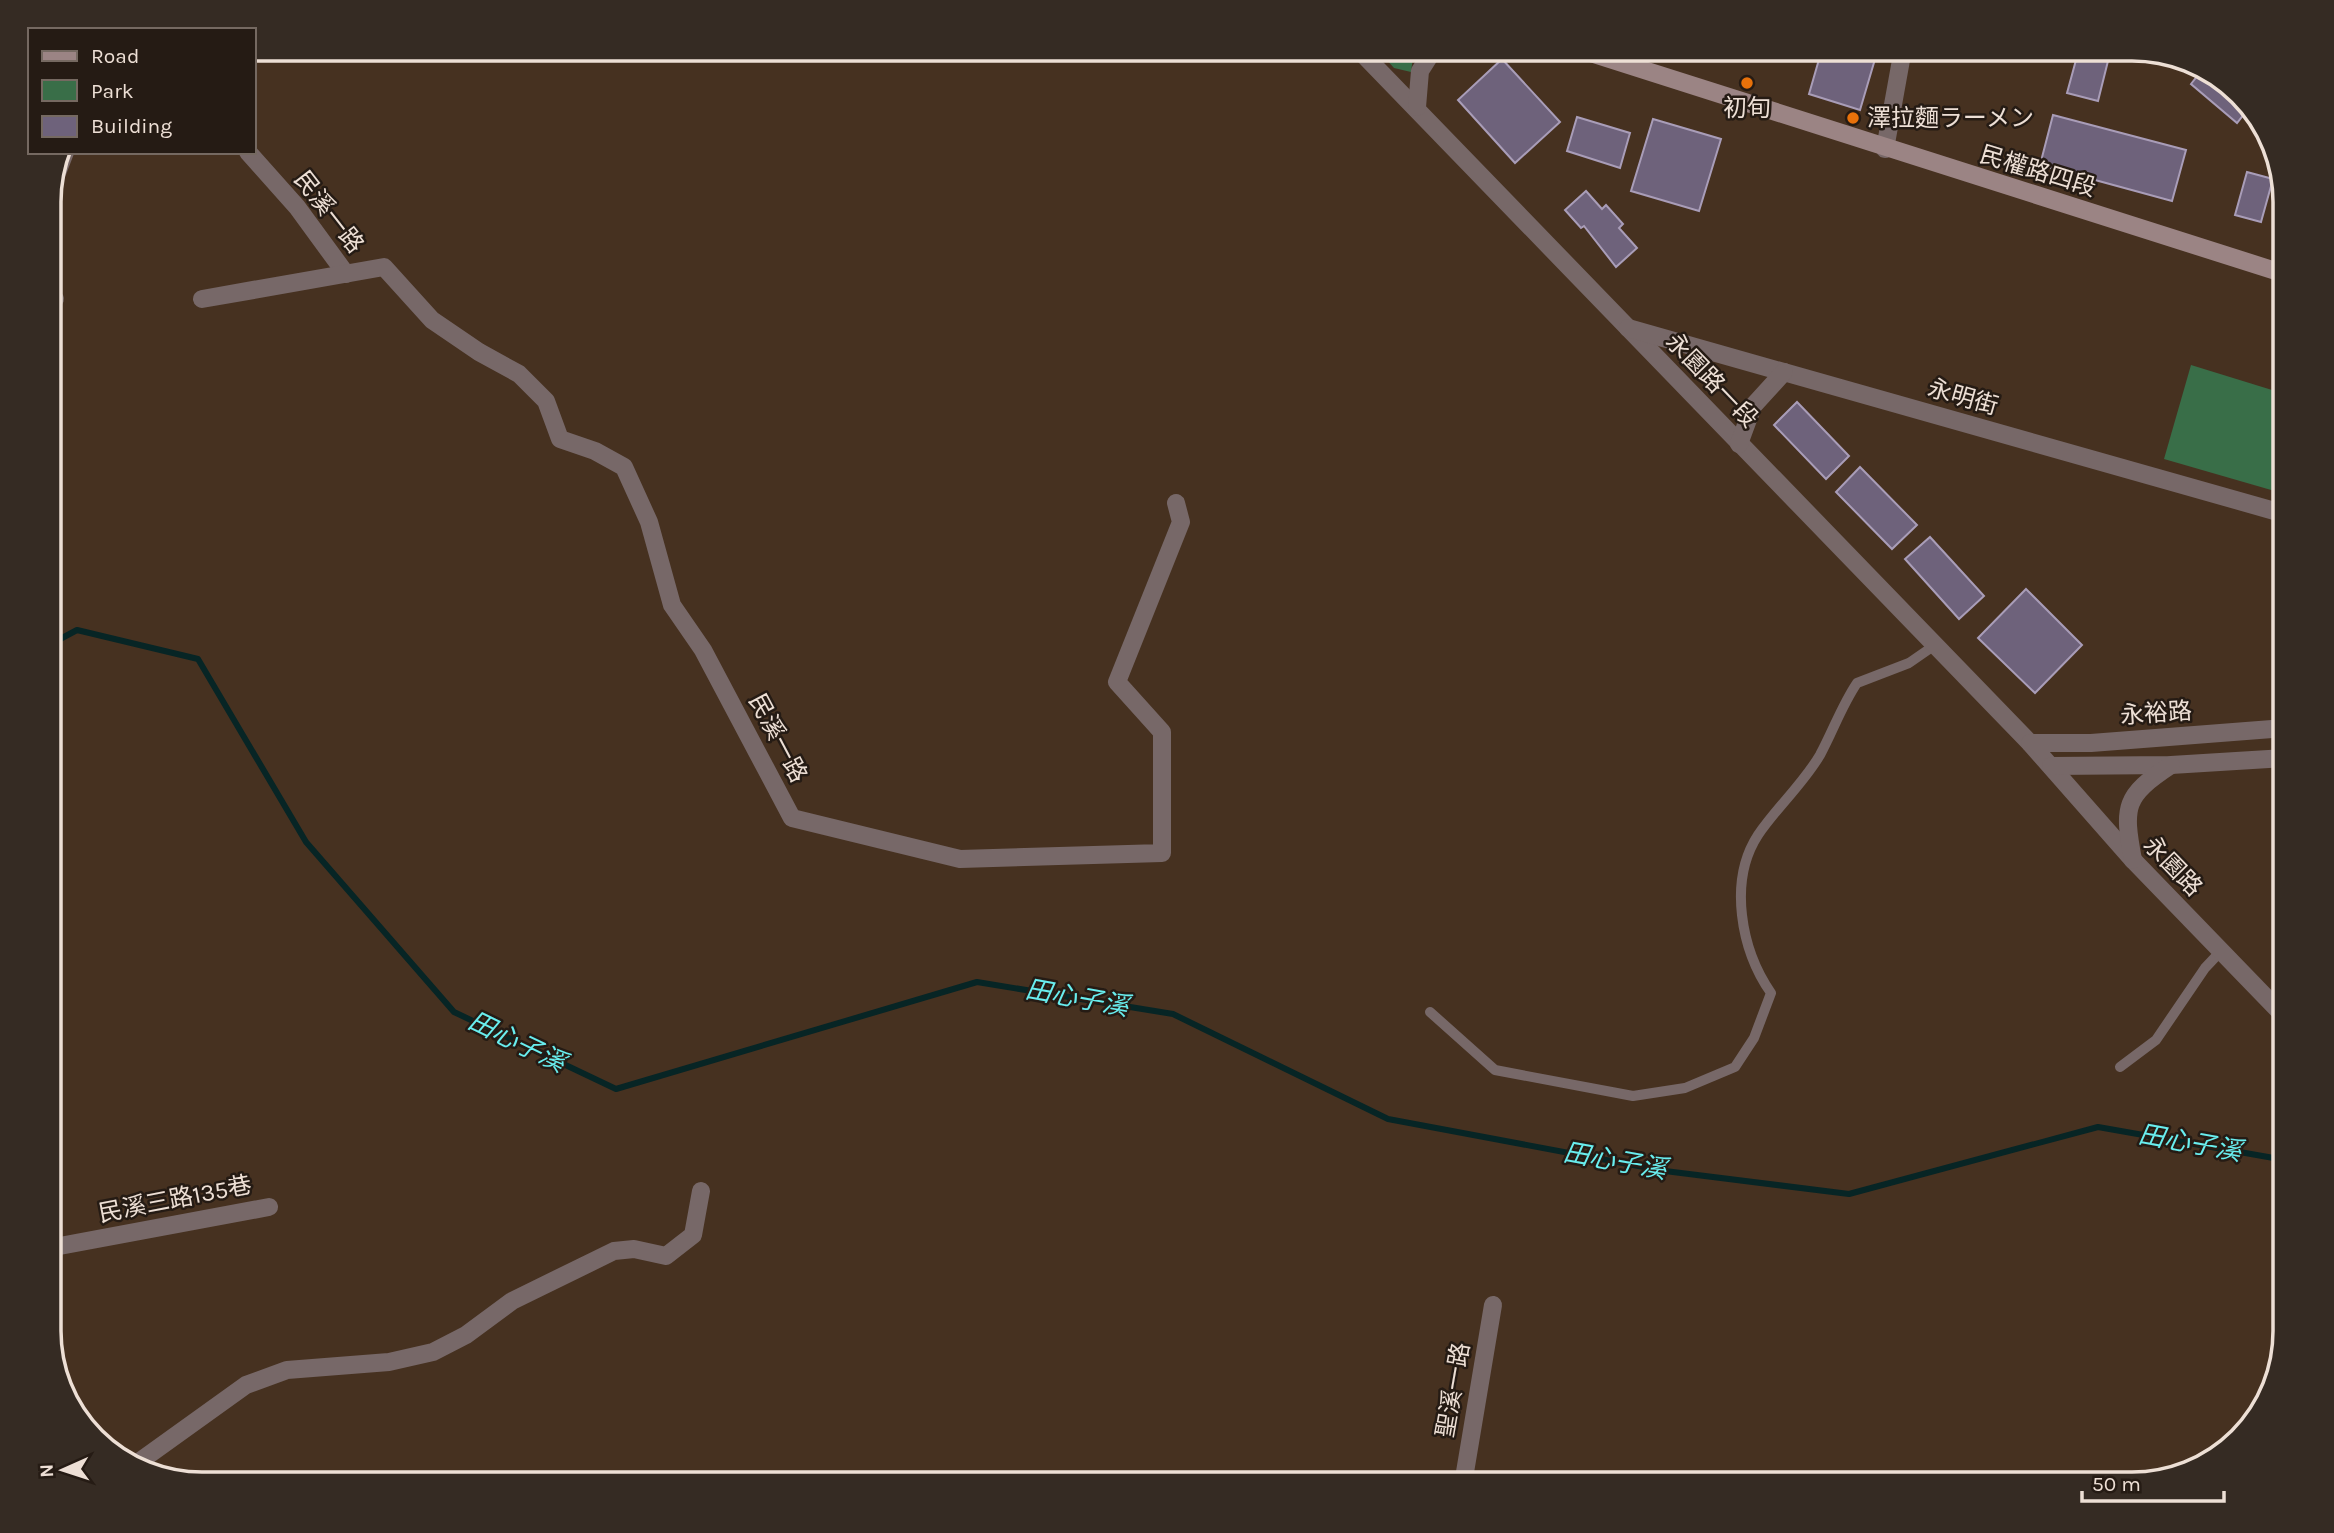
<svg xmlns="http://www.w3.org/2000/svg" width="2334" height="1533" font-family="Karla,'Noto Sans TC','Noto Sans JP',sans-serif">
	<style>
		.green { fill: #396e48 }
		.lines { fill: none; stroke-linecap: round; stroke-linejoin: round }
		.stream { stroke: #072525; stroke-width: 6 }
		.building { fill: #6e627b; stroke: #a99db8; stroke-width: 2 }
		.lane { stroke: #776868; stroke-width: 10 }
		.street { stroke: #776868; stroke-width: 18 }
		.secondary { stroke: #9b8484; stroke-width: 18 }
		.food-dot { fill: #e8710a; stroke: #251b14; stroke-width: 2.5 }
		.labels { text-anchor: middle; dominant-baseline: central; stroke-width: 5; stroke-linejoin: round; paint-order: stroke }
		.poi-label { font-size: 24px; fill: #eddfd5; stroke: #251b14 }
		.street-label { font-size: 24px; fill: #eddfd5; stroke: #251b14 }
		.water-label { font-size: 26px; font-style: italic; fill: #69eeef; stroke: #251b14 }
		.rim { fill: none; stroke: #eddfd5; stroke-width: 3.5 }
	</style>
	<rect width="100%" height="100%" fill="#463120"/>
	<g class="green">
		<path d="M1377,49H1418L1413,57L1411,72L1394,68Z"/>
		<path d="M2191,365L2285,394V494L2164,459Z"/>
	</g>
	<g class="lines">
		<path class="stream" d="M49,645L77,630L198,659L306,842L454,1012L616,1089L977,982L1173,1014L1388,1119L1665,1171L1849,1194L2098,1127L2285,1160"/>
	</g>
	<g class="building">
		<path d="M1822,49H1878L1860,110L1809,94Z"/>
		<path d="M2079,49H2111L2098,101L2067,93Z"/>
		<path d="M1502,59L1560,122L1515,163L1458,100Z"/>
		<path d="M2202,70L2217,75L2248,109L2237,123L2191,84Z"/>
		<path d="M2053,115L2186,150L2172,201L2040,165Z"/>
		<path d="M1577,117L1630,133L1620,168L1567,151Z"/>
		<path d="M1653,119L1721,139L1699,211L1631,191Z"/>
		<path d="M2247,172L2273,179L2261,222L2235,215Z"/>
		<path d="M1586,191L1602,209L1606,205L1623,224L1619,228L1637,248L1616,267L1584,226L1581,228L1565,210Z"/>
		<path d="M1797,402L1849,456L1826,479L1774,425Z"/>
		<path d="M1860,467L1917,525L1892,549L1836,492Z"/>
		<path d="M1930,537L1984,596L1959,619L1905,559Z"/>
		<path d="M2026,589L2082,645L2035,693L1978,638Z"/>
	</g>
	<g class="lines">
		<g class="lane">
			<path d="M1430,1012L1495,1070L1633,1096L1685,1088L1735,1067L1754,1038L1771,993C1741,950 1728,881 1758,835C1777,807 1803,784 1820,755C1833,731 1842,705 1857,683L1909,663L1935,645"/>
			<path d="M2120,1067L2156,1040L2205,968L2221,951"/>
		</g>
		<g class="street">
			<path d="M1358,49L2030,743L2133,860L2285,1017"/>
			<path d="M1417,107L1420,71L1434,49"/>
			<path d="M1885,149L1903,49"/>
			<path d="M248,152L297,207L346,274"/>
			<path d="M49,194L65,152"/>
			<path d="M49,297L55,299"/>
			<path d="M202,299L384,267L432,320L479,352L519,374L546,401L560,439L595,451L624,467L649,522L672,605L703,650L792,818L960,859L1162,853V732L1117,682L1181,522L1176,503"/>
			<path d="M1628,328L2285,514"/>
			<path d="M1739,444L1753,406L1784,372"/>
			<path d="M2030,743H2091L2285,728"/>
			<path d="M2051,766L2171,765L2285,758"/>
			<path d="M2133,860C2123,806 2124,796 2171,765"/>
			<path d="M49,1248L269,1207"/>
			<path d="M136,1464L246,1385L287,1370L389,1362L433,1352L466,1335L512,1301L614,1251L634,1249L666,1256L693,1235L701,1191"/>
			<path d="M1463,1484L1493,1305"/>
		</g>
		<g class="secondary">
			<path d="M1578,49L2285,274"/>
			<path d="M254,52L262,49"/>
		</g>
	</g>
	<g class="food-dot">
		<circle cx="1747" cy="83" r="7"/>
		<circle cx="1853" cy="118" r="7"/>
	</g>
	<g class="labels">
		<g class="poi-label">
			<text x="1747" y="108">初旬</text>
			<text x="1867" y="118" text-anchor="start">澤拉麵ラーメン</text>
		</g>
		<g class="street-label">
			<text transform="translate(2038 171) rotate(17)">民權路四段</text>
			<text transform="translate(329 212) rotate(52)">民溪一路</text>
			<text transform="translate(1712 380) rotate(46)">永園路一段</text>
			<text transform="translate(1963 397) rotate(16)">永明街</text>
			<text transform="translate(2156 713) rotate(-4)">永裕路</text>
			<text transform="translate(778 738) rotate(62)">民溪一路</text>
			<text transform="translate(2173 866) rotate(46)">永園路</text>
			<text transform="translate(175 1199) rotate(-11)">民溪三路135巷</text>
			<text transform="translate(1453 1390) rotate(-80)">聖溪一路</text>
		</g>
		<g class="water-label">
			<text transform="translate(1077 998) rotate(10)">田心子溪</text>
			<text transform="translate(517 1042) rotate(26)">田心子溪</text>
			<text transform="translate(2190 1143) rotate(10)">田心子溪</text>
			<text transform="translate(1615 1161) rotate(10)">田心子溪</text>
		</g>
	</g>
	<path d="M0 0H2334V1533H0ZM202 61H2132A141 141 0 0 1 2273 202V1331A141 141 0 0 1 2132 1472H202A141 141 0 0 1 61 1331V202A141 141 0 0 1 202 61Z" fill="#352b23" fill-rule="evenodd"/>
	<path class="rim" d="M202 61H2132A141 141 0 0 1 2273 202V1331A141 141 0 0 1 2132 1472H202A141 141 0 0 1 61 1331V202A141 141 0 0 1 202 61Z"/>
	<rect x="28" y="28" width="228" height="126" fill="#251b14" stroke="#756961" stroke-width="2"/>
	<rect x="42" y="51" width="35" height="10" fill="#9b8484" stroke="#756961" stroke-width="2"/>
	<text x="91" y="63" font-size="21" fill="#eddfd5">Road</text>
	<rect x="42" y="80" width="35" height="21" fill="#396e48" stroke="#756961" stroke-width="2"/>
	<text x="91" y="98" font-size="21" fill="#eddfd5">Park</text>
	<rect x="42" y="116" width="35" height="21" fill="#6e627b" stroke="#756961" stroke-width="2"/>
	<text x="91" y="133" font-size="21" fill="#eddfd5">Building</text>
	<g transform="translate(63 1470) rotate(267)" stroke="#251b14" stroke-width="5" paint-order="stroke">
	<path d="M0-5L12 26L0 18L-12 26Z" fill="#eddfd5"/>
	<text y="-10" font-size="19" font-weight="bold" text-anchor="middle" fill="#eddfd5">N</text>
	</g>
	<path d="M2082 1491v10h142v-10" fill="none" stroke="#eddfd5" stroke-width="3.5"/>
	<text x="2092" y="1491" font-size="21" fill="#eddfd5" stroke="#251b14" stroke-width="5" paint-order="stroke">50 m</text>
</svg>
